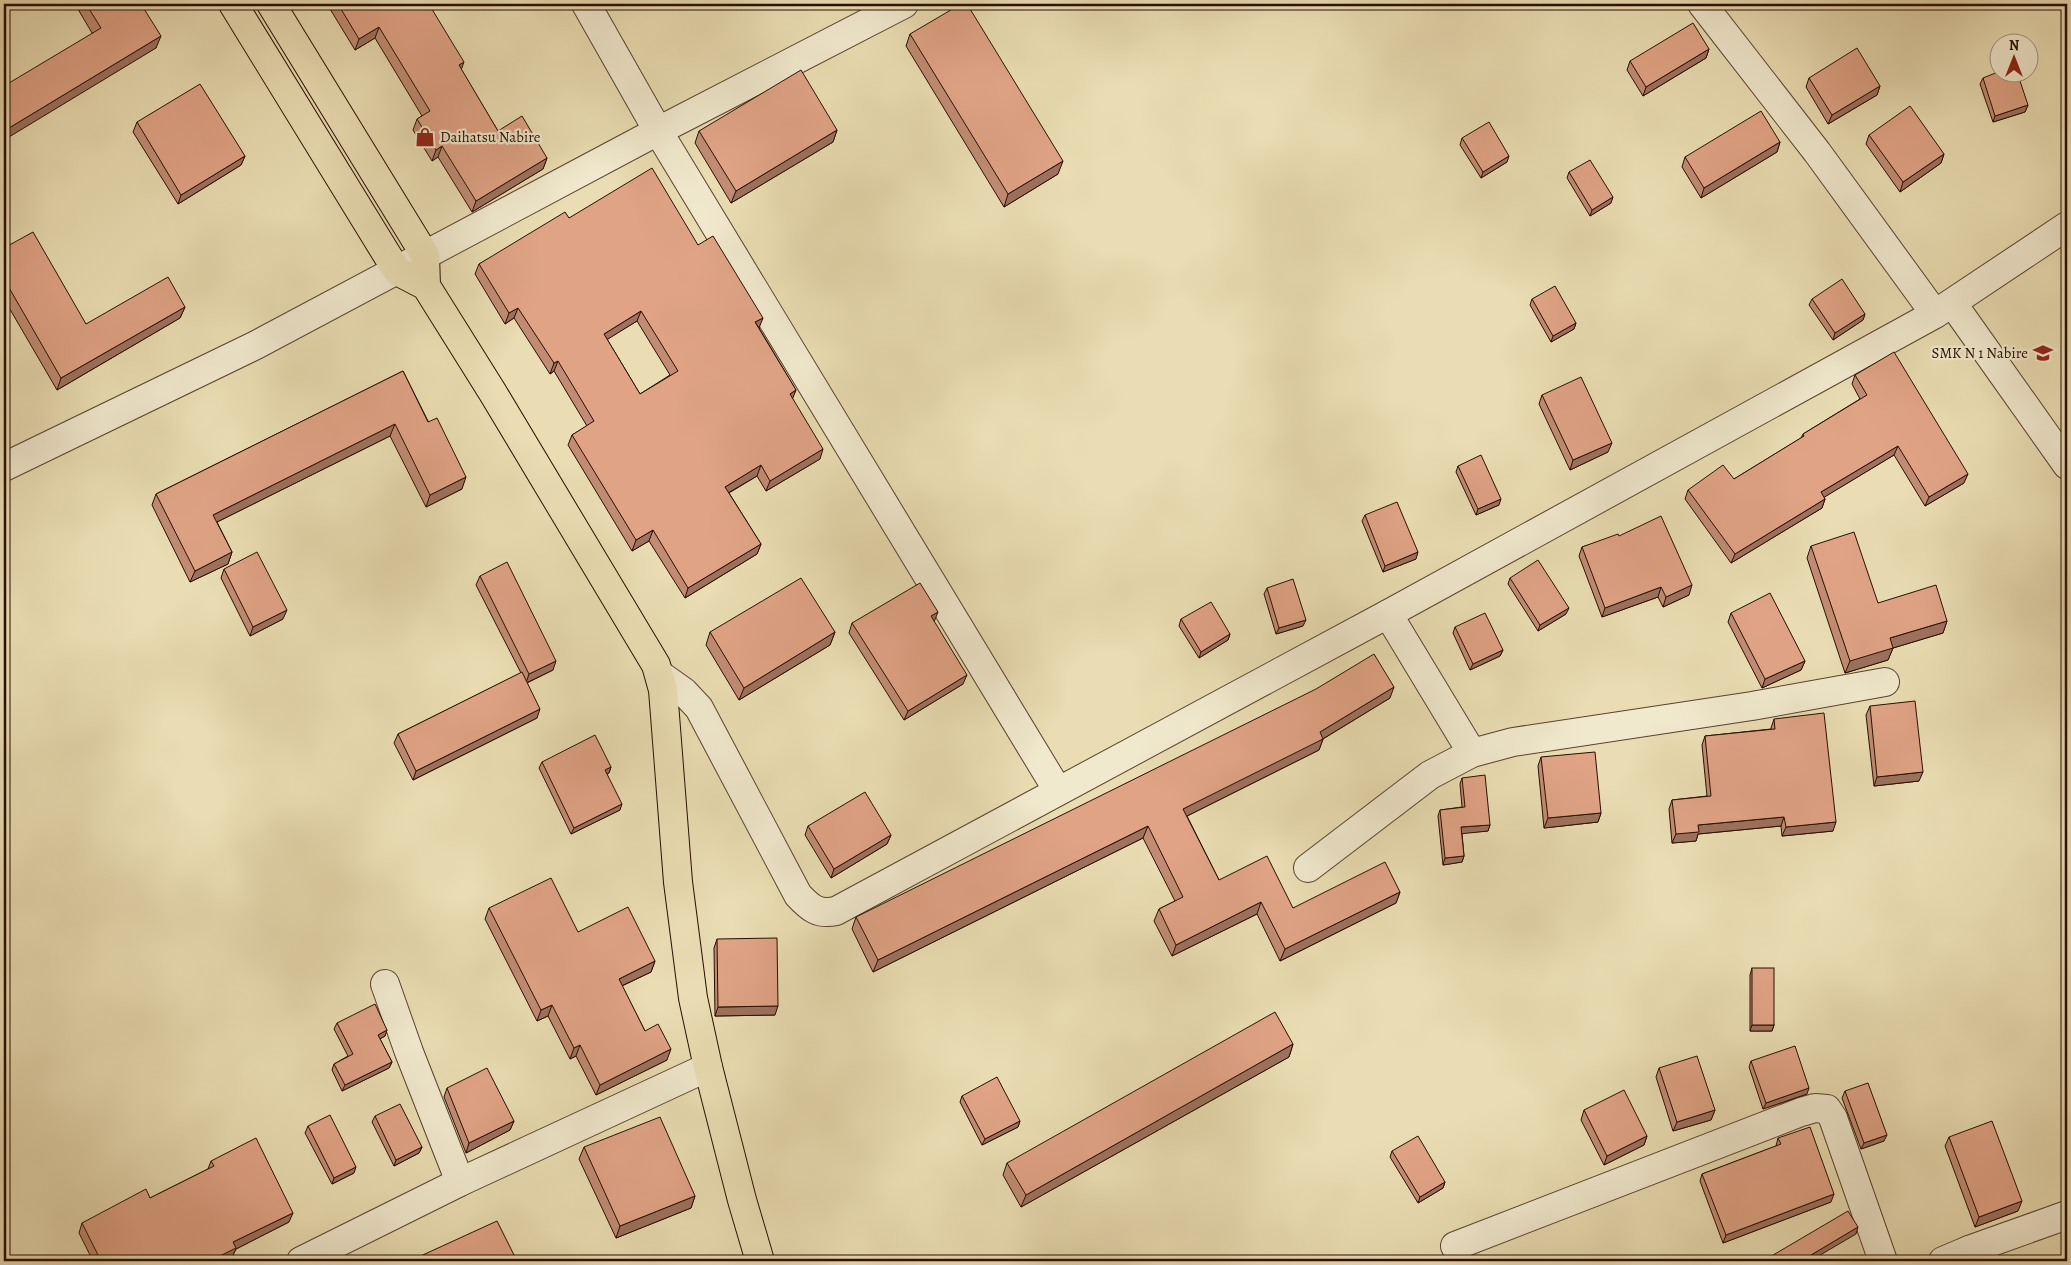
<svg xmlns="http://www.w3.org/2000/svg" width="2071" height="1265" font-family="Alegreya,serif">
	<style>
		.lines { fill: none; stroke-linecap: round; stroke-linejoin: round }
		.minor-casing { stroke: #59412d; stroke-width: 30 }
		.major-casing { stroke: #290d00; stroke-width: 30 }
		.minor { stroke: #f1e9ce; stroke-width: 28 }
		.major { stroke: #eaddb3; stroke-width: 28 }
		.wall { fill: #c18c73; stroke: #290d00; fill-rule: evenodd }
		.shaded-wall { fill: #9d725e; stroke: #290d00 }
		.building { fill: #e0a386; stroke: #290d00; fill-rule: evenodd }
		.labels { text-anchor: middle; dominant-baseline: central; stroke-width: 4.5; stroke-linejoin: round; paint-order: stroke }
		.poi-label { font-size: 15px; fill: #290d00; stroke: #f1e9ce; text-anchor: start }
	</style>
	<rect width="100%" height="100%" fill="#eaddb3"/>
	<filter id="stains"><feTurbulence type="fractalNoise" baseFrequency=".004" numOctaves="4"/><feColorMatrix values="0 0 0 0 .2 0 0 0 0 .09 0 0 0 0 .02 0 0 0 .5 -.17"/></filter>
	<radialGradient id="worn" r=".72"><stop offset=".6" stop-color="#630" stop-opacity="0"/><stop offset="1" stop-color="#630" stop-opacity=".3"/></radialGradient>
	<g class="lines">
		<defs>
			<g id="minor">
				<path d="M586,4L658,131L1058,791"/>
				<path d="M1702,4L1817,152L1935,314"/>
				<path d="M1953,304L2067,465"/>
				<path d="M4,467L256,345L658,131L904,4"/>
				<path d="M1388,614L1472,753"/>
				<path d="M660,675L684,692L699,708L798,895C810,908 818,915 836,911L1388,614L1935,314L2067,226"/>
				<path d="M1308,868L1430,775L1472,753L1513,742L1752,706L1885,682"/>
				<path d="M385,984L409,1052L460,1182"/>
				<path d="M1455,1246L1801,1112L1815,1108L1827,1109L1833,1118L1883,1261"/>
				<path d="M1969,1250L2067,1215"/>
				<path d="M301,1261L460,1182L708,1067"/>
				<path d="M1943,1261L1969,1250L1973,1261"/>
			</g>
			<g id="major">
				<path d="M233,4L397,271L426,286L493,393L656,665L663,690L678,882L693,998L708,1067L742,1200L760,1261"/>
				<path d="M271,4L425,255L426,286"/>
			</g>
		</defs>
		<use href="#minor" class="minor-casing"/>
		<use href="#major" class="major-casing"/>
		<use href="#minor" class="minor"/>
		<use href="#major" class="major"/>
	</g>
	<g class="wall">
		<path d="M75,4H141L156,48L92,33Z"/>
		<path d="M327,4H422L498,131L547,158L543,169L472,212L438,157L432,161L413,130L417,119L422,116L375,38L355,50Z"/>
		<path d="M910,34L1058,174L1004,207L906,46Z"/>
		<path d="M1709,49L1706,58L1643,96L1627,70L1630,61Z"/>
		<path d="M1809,78L1880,86L1877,95L1828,124L1806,87Z"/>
		<path d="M1983,78L2028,105L2025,112L1993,122L1980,84Z"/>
		<path d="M137,122L245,156L241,165L178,204L133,132Z"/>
		<path d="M837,130L833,142L731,203L695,143L699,131Z"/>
		<path d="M1869,135L1944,154L1941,163L1900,192L1866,144Z"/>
		<path d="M1462,138L1507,162L1481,178L1460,145Z"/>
		<path d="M1780,142L1777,152L1701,198L1682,167L1685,157Z"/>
		<path d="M1569,172L1611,203L1590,216L1567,178Z"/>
		<path d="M569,218L698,245L759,328L796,390L792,398L820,459L766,491L757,476L729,493L761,544L757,554L685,598L649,541L632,551L568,445L572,435L587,426L554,371L550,374L514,318L505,324L475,274L479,264ZM637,321L670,375L640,394L607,339Z"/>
		<path d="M4,248L86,324L185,307L180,318L57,390L4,299Z"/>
		<path d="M1532,299L1576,323L1574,329L1551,342L1530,305Z"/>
		<path d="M1812,299L1865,314L1863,320L1833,340L1809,305Z"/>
		<path d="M403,371L462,489L426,507L390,436L217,522L232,552L228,564L190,582L152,505L156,494Z"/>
		<path d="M1855,375L1964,483L1925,506L1894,455L1824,497L1825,499L1822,508L1731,563L1685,499L1688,490L1734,479L1801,438L1803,434L1860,399L1852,384Z"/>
		<path d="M1542,395L1608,452L1570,470L1539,404Z"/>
		<path d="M1458,466L1499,505L1476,515L1456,472Z"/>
		<path d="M1365,515L1416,559L1383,572L1362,521Z"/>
		<path d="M1619,536L1689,595L1663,607L1658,597L1602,617L1579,556L1582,547Z"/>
		<path d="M1811,546L1878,603L1947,621L1943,633L1893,648L1888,660L1845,673L1807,558Z"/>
		<path d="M224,569L283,619L250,636L221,578Z"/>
		<path d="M480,576L553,670L527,683L537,718L413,780L394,743L398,734L521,673L476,585Z"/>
		<path d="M1510,578L1566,614L1538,631L1508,584Z"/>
		<path d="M1267,588L1303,626L1276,634L1264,594Z"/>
		<path d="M1731,613L1805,661L1801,670L1762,688L1728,622Z"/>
		<path d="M1181,619L1230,634L1228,640L1199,658L1179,626Z"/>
		<path d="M934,622L963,684L904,720L849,633L852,623Z"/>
		<path d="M1455,627L1503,650L1500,656L1470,670L1453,633Z"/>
		<path d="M710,632H835L830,645L739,700L706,645Z"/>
		<path d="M1390,698L1323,739L1319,750L1187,816L1219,880L1293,908L1400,892L1396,903L1280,961L1257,914L1172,956L1154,921L1159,909L1175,901L1143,838L873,972L852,929L856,917Z"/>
		<path d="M1870,706L1919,781L1874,786L1866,715Z"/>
		<path d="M1774,719L1833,831L1782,836L1781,826L1698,834L1696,841L1672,843L1669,809L1672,800L1707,796L1702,745L1705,736L1771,729V728Z"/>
		<path d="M1541,757L1601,813L1598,822L1544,828L1538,766Z"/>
		<path d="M542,762L611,767L609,773L607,774L620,810L571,834L539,768Z"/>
		<path d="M1462,778L1490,825L1488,831L1462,833L1464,856L1462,862L1443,865L1438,816L1440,810L1462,807L1460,784Z"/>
		<path d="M808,826L891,835L887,844L831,878L805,835Z"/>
		<path d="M489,908L578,932L655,961L651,972L622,986L645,1031L667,1060L596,1095L576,1056L570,1059L548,1016L537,1021L485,919Z"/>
		<path d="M717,939L775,1015L715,1016L714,948Z"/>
		<path d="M1752,968L1774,1025L1772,1031H1750V975Z"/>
		<path d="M337,1023L387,1030L385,1036L380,1039L392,1062L389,1068L342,1091L332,1070L334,1064L348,1056L334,1029Z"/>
		<path d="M1293,1044L1289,1057L1021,1207L1003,1175L1007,1163Z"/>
		<path d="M1751,1061L1807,1094L1763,1109L1749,1067Z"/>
		<path d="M1659,1068L1715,1110L1711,1120L1673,1131L1656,1077Z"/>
		<path d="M447,1088L514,1121L510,1130L466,1153L444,1097Z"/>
		<path d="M1845,1091L1884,1141L1861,1149L1842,1098Z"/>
		<path d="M962,1096L1020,1121L1018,1127L982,1145L960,1102Z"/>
		<path d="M1584,1110L1647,1136L1644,1145L1604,1165L1581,1120Z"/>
		<path d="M375,1116L422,1147L419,1153L394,1166L372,1122Z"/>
		<path d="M308,1126L354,1173L332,1184L305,1133Z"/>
		<path d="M1949,1137L2018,1211L1975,1227L1945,1146Z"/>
		<path d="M1778,1138L1831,1202L1723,1243L1700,1181L1702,1174L1776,1146Z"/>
		<path d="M2066,1139H2067V1161L2063,1148Z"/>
		<path d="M584,1147L695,1196L691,1208L616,1238L579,1159Z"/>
		<path d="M1392,1151L1445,1182L1443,1188L1418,1203L1390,1157Z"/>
		<path d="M211,1161L289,1222L236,1249L232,1257L225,1261H93L79,1233L82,1223L150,1198L208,1169Z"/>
	</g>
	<g class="shaded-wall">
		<path d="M379,27L375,38L355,50L359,39Z"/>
		<path d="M161,36L156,48L4,140V131Z"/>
		<path d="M1709,49L1706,58L1643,96L1646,87Z"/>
		<path d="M464,62L460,73L459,65Z"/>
		<path d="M1880,86L1877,95L1828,124L1832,115Z"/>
		<path d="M2028,105L2025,112L1993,122L1995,116Z"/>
		<path d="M837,130L833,142L731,203L736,191Z"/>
		<path d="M1780,142L1777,152L1701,198L1704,188Z"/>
		<path d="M442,146L438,157L432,161L436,150Z"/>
		<path d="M1944,154L1941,163L1900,192L1903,182Z"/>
		<path d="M245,156L241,165L178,204L181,195Z"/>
		<path d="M1509,156L1507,162L1481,178L1483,172Z"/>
		<path d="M547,158L543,169L472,212L476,201Z"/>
		<path d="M1063,161L1058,174L1004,207L1008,194Z"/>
		<path d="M1613,197L1611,203L1590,216L1592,210Z"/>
		<path d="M185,307L180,318L57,390L61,378Z"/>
		<path d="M518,308L514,318L505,324L509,313Z"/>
		<path d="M641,311L637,321L600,344L604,334Z"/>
		<path d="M1865,314L1863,320L1833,340L1835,333Z"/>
		<path d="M763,318L759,328L755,322Z"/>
		<path d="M1576,323L1574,329L1551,342L1553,336Z"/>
		<path d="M558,361L554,371L550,374L554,363Z"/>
		<path d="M796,390L792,400L790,394Z"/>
		<path d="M395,424L390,436L209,526L213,515Z"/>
		<path d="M1612,443L1608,452L1570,470L1573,460Z"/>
		<path d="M1898,446L1894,455L1818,501L1821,492Z"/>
		<path d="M823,449L820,459L766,491L770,481Z"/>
		<path d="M761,465L757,476L721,497L725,487Z"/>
		<path d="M1968,474L1964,483L1925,506L1929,497Z"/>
		<path d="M466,477L462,489L426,507L430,495Z"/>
		<path d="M1501,499L1499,505L1476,515L1478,509Z"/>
		<path d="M1825,499L1822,508L1731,563L1735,554Z"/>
		<path d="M653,530L649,541L632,551L636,540Z"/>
		<path d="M761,544L757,554L685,598L688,588Z"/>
		<path d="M232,552L228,564L190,582L195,571Z"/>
		<path d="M1418,552L1416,559L1383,572L1385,566Z"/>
		<path d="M1692,585L1689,595L1663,607L1666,597Z"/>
		<path d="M1661,587L1658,597L1602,617L1605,608Z"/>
		<path d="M1569,608L1566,614L1538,631L1540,625Z"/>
		<path d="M287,610L283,619L250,636L253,627Z"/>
		<path d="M938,612L934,622L931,616Z"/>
		<path d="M1306,620L1303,626L1276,634L1279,628Z"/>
		<path d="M1947,621L1943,633L1893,648L1888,660L1845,673L1850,661L1890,638Z"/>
		<path d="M835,632L830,645L739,700L744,688Z"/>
		<path d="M1230,634L1228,640L1199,658L1201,652Z"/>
		<path d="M1503,650L1500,656L1470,670L1473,664Z"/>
		<path d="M556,661L553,670L526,683L529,674Z"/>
		<path d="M1805,661L1801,670L1762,688L1765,679Z"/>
		<path d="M967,675L963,684L904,720L908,711Z"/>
		<path d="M1394,687L1390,698L1321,740L1323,739L1319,750L1179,820L1183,809L1320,732Z"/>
		<path d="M540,709L537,718L413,780L416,771Z"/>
		<path d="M611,767L609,773L603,776L605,770Z"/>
		<path d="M1923,772L1919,781L1874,786L1877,777Z"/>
		<path d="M622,804L620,810L571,834L574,828Z"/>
		<path d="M1601,813L1598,822L1544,828L1548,818Z"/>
		<path d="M1784,817L1781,826L1698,834L1696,841L1672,843L1676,834L1698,825Z"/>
		<path d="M1836,822L1833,831L1782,836L1786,827Z"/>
		<path d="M1490,825L1488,831L1459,834L1461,827Z"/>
		<path d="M1148,826L1143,838L873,972L878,960Z"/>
		<path d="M891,835L887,844L831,878L834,869Z"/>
		<path d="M1464,856L1462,862L1443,865L1445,858Z"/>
		<path d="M1400,892L1396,903L1280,961L1285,949Z"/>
		<path d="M1261,902L1257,914L1172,956L1176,945Z"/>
		<path d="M655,961L651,972L615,989L619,979Z"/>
		<path d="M552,1005L548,1016L537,1021L541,1010Z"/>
		<path d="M778,1006L775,1015L715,1016L718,1007Z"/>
		<path d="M1752,1025H1774L1772,1031H1750Z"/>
		<path d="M387,1030L385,1036L376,1041L378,1035Z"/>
		<path d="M1293,1044L1289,1057L1021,1207L1026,1195Z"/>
		<path d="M580,1045L576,1056L570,1059L574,1048Z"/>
		<path d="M671,1049L667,1060L596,1095L600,1085Z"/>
		<path d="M392,1062L389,1068L342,1091L345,1085Z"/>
		<path d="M1809,1088L1807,1094L1763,1109L1766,1103Z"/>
		<path d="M1715,1110L1711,1120L1673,1131L1677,1122Z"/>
		<path d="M514,1121L510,1130L466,1153L469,1143Z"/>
		<path d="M1020,1121L1018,1127L982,1145L985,1139Z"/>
		<path d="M1887,1135L1884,1141L1861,1149L1864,1143Z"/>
		<path d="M1647,1136L1644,1145L1604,1165L1607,1156Z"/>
		<path d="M422,1147L419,1153L394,1166L396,1160Z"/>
		<path d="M356,1167L354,1173L332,1184L334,1178Z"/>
		<path d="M1445,1182L1443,1188L1418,1203L1420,1197Z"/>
		<path d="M1834,1194L1831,1202L1723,1243L1726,1235Z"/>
		<path d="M695,1196L691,1208L616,1238L620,1226Z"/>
		<path d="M2022,1201L2018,1211L1975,1227L1979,1217Z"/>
		<path d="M293,1213L289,1222L236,1249L232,1257L225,1261H210L233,1242Z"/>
		<path d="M1858,1227L1856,1234L1810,1261H1801Z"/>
	</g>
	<g class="building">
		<path d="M86,4H141L161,36L4,131V86L101,28Z"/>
		<path d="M338,4H422L425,9L430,6L464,62L459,65L498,131L522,116L547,158L476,201L442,146L436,150L417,119L430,111L379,27L359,39Z"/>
		<path d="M961,4H967L1063,161L1008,194L910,34Z"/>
		<path d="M1693,23L1709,49L1646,87L1630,61Z"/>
		<path d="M1857,48L1880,86L1832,115L1809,78Z"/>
		<path d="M801,70L837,130L736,191L699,131Z"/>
		<path d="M1998,72H2017L2028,105L1995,116L1983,78Z"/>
		<path d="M200,84L245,156L181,195L137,122Z"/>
		<path d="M1910,106L1944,154L1903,182L1869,135Z"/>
		<path d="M1761,111L1780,142L1704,188L1685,157Z"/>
		<path d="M1489,122L1509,156L1483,172L1462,138Z"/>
		<path d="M1590,160L1613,197L1592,210L1569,172Z"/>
		<path d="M652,168L698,245L713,236L763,318L755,322L796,390L790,394L823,449L770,481L761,465L725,487L761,544L688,588L653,530L636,540L572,435L594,421L558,361L554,363L518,308L509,313L479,264L565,212L569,218ZM641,311L678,371L640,394L604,334Z"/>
		<path d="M33,232L86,324L168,277L185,307L61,378L4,279V248Z"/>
		<path d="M1842,279L1865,314L1835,333L1812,299Z"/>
		<path d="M1555,286L1576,323L1553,336L1532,299Z"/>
		<path d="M1894,352L1968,474L1929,497L1898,446L1821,492L1825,499L1735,554L1688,490L1723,465L1734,479L1804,436L1803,434L1867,395L1855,375Z"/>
		<path d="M403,371L428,422L437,418L466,477L430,495L395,424L213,515L232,552L195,571L156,494Z"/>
		<path d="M1581,377L1612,443L1573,460L1542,395Z"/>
		<path d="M1481,455L1501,499L1478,509L1458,466Z"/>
		<path d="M1397,502L1418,552L1385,566L1365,515Z"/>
		<path d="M1661,516L1692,585L1666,597L1661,587L1605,608L1582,547L1618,534L1619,536Z"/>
		<path d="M1854,532L1878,603L1936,585L1947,621L1890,638L1893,648L1850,661L1811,546Z"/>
		<path d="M257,552L287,610L253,627L224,569Z"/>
		<path d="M1538,560L1569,608L1540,625L1510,578Z"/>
		<path d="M507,562L556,661L529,674L480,576Z"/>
		<path d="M801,578L835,632L744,688L710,632Z"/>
		<path d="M1293,579L1306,620L1279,628L1267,588Z"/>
		<path d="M920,583L938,612L931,616L967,675L908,711L852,623Z"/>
		<path d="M1770,593L1805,661L1765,679L1731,613Z"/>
		<path d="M1211,602L1230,634L1201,652L1181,619Z"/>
		<path d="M1485,613L1503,650L1473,664L1455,627Z"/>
		<path d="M1374,654L1394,687L1320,732L1323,739L1183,809L1219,880L1267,856L1293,908L1385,862L1400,892L1285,949L1261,902L1176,945L1159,909L1183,897L1148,826L878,960L856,917L1316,689Z"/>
		<path d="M522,672L540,709L416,771L398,734Z"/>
		<path d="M1915,701L1923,772L1877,777L1870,706Z"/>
		<path d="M1824,713L1836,822L1786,827L1784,817L1698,825L1699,832L1676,834L1672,800L1711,796L1705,736L1775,729L1774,719Z"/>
		<path d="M595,735L611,767L605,770L622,804L574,828L542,762Z"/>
		<path d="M1595,752L1601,813L1548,818L1541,757Z"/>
		<path d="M1485,775L1490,825L1461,827L1464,856L1445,858L1440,810L1465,807L1462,778Z"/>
		<path d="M865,792L891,835L834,869L808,826Z"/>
		<path d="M551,878L578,932L628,907L655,961L619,979L645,1031L658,1024L671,1049L600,1085L580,1045L574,1048L552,1005L541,1010L489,908Z"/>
		<path d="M777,938L778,1006L718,1007L717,939Z"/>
		<rect x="1752" y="968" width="22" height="57"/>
		<path d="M375,1004L387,1030L378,1035L392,1062L345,1085L334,1064L353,1054L337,1023Z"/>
		<path d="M1275,1012L1293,1044L1026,1195L1007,1163Z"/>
		<path d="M1795,1046L1809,1088L1766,1103L1751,1061Z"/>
		<path d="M1697,1056L1715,1110L1677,1122L1659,1068Z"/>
		<path d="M487,1068L514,1121L469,1143L447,1088Z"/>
		<path d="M997,1077L1020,1121L985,1139L962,1096Z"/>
		<path d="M1868,1083L1887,1135L1864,1143L1845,1091Z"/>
		<path d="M1624,1090L1647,1136L1607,1156L1584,1110Z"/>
		<path d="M400,1104L422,1147L396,1160L375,1116Z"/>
		<path d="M330,1115L356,1167L334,1178L308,1126Z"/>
		<path d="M660,1117L695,1196L620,1226L584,1147Z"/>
		<path d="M1992,1121L2022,1201L1979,1217L1949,1137Z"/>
		<path d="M1810,1127L1834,1194L1726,1235L1702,1174L1781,1144L1778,1138Z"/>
		<path d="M1418,1136L1445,1182L1420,1197L1392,1151Z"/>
		<path d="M256,1138L293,1213L233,1242L236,1248L210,1261H101L82,1223L146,1189L150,1198L214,1166L211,1161Z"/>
		<path d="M1848,1211L1858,1227L1801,1261H1763Z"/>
		<path d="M497,1221L516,1259L512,1261H415L414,1259Z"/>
	</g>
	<defs>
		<symbol id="shop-bare" viewBox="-9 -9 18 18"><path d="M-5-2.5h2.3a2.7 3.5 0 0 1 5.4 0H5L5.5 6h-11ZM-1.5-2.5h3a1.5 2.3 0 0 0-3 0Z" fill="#8f2418" stroke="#f1e9ce" stroke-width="2.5" paint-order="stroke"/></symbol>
		<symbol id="school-bare" viewBox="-9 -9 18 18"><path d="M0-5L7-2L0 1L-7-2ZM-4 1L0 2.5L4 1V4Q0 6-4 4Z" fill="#8f2418" stroke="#f1e9ce" stroke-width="2.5" paint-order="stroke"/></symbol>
	</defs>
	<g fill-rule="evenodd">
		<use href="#shop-bare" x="411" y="123" width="28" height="28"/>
		<use href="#school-bare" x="2029" y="339" width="28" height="28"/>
	</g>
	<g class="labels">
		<g class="poi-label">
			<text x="440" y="137">Daihatsu Nabire</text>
			<text x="2028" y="353" text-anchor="end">SMK N 1 Nabire</text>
		</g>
	</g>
	<rect width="2071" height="1265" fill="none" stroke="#eaddb3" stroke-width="20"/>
	<rect x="5" y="5" width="2061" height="1255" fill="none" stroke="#290d00" stroke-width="2.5"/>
	<rect x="10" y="10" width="2051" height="1245" fill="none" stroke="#290d00"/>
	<g transform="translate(2014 58)"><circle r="24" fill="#f1e9ce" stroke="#a1917c"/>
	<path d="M0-4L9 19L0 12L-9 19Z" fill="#8f2418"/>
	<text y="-8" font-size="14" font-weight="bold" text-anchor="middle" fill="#290d00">N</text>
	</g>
	<rect width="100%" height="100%" filter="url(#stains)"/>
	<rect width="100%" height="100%" fill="url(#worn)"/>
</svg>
